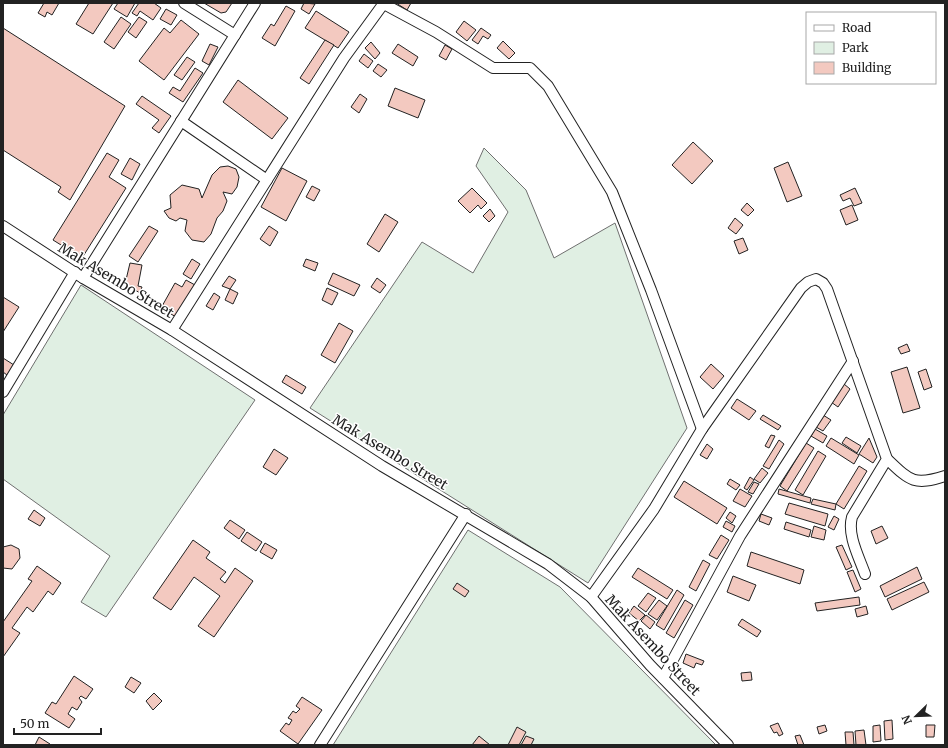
<svg xmlns="http://www.w3.org/2000/svg" width="948" height="748" font-family="Merriweather,serif">
	<style>
		.green { fill: #e0efe3; stroke: #6f6f6f }
		.building { fill: #f3c9c0; stroke: #222 }
		.lines { fill: none; stroke-linecap: round; stroke-linejoin: round }
		.minor-casing { stroke: #222; stroke-width: 12 }
		.minor { stroke: #fff; stroke-width: 10 }
		.labels { text-anchor: middle; dominant-baseline: central; stroke-width: 3; stroke-linejoin: round; paint-order: stroke }
		.street-label { font-size: 14px; fill: #222; stroke: #fff }
	</style>
	<rect width="100%" height="100%" fill="#fff"/>
	<g class="green">
		<path d="M484,148L526,190L554,258L615,223L687,428L588,583L310,408L422,242L473,273L508,212L476,166Z"/>
		<path d="M81,285L255,400L106,617L81,602L110,556L3,479V415Z"/>
		<path d="M468,530L560,587L716,745H333Z"/>
	</g>
	<g class="building">
		<path d="M44,3H59L52,15L47,12L45,17L38,13Z"/>
		<path d="M89,3H113L93,34L76,24Z"/>
		<path d="M118,3H135L127,17L114,9Z"/>
		<path d="M139,3H154L161,8L153,20L140,11L137,16L132,13Z"/>
		<path d="M204,3H232L226,12L221,13Z"/>
		<path d="M304,3L315,4L309,14L301,9Z"/>
		<path d="M396,3H411L407,10Z"/>
		<path d="M286,6L295,11L275,46L262,38L271,24L274,26Z"/>
		<path d="M166,9L177,15L171,25L160,19Z"/>
		<path d="M316,11L349,32L338,48L305,28Z"/>
		<path d="M121,17L131,24L114,49L104,42Z"/>
		<path d="M139,17L147,22L136,38L128,32Z"/>
		<path d="M181,20L199,34L164,80L139,61L164,28L170,33Z"/>
		<path d="M464,21L476,30L467,41L456,32Z"/>
		<path d="M3,28L125,106L70,200L58,192L61,187L3,150Z"/>
		<path d="M481,28L491,35L488,39L483,36L478,44L472,40Z"/>
		<path d="M325,40L334,45L309,84L300,78Z"/>
		<path d="M503,41L515,53L509,59L497,48Z"/>
		<path d="M371,42L380,53L375,59L365,48Z"/>
		<path d="M210,44L218,47L209,65L202,61Z"/>
		<path d="M398,44L418,57L413,66L392,53Z"/>
		<path d="M445,45L452,49L446,60L439,56Z"/>
		<path d="M364,54L373,61L368,68L359,61Z"/>
		<path d="M187,57L195,62L182,80L174,75Z"/>
		<path d="M378,64L387,70L381,77L373,71Z"/>
		<path d="M195,68L203,73L183,102L169,93L173,87L180,91Z"/>
		<path d="M238,80L288,118L272,139L223,102Z"/>
		<path d="M395,88L425,100L418,118L388,106Z"/>
		<path d="M360,94L367,99L359,113L351,107Z"/>
		<path d="M142,96L171,116L159,133L152,128L159,120L136,104Z"/>
		<path d="M693,142L713,161L692,184L672,165Z"/>
		<path d="M107,153L119,160L109,177L126,188L82,258L53,240Z"/>
		<path d="M130,158L140,164L132,180L121,174Z"/>
		<path d="M788,162L802,196L787,202L774,168Z"/>
		<path d="M228,166L236,169L239,177L237,187L232,194L223,192L227,201L223,211L217,218L211,234L204,242L192,240L185,231L187,220L180,218L176,221L169,218L164,211L171,208L170,195L182,185L199,189L202,198L212,175L220,167Z"/>
		<path d="M282,168L307,181L286,221L261,207Z"/>
		<path d="M312,186L320,190L314,201L306,197Z"/>
		<path d="M472,188L487,203L481,209L478,205L470,213L458,201Z"/>
		<path d="M855,188L862,203L854,206L850,198L843,201L840,195Z"/>
		<path d="M747,203L754,210L748,216L741,210Z"/>
		<path d="M852,205L858,220L846,225L840,210Z"/>
		<path d="M490,209L495,216L489,222L483,216Z"/>
		<path d="M385,214L398,222L379,252L367,244Z"/>
		<path d="M735,218L743,225L736,234L728,228Z"/>
		<path d="M149,226L158,231L138,262L129,256Z"/>
		<path d="M269,226L278,232L270,246L260,239Z"/>
		<path d="M743,238L748,250L739,254L734,241Z"/>
		<path d="M192,259L200,264L191,279L183,274Z"/>
		<path d="M306,259L318,263L315,271L303,266Z"/>
		<path d="M130,263L142,265L138,286L142,287L140,293L125,284Z"/>
		<path d="M333,273L360,285L354,296L328,284Z"/>
		<path d="M229,276L236,280L230,289L222,286Z"/>
		<path d="M377,278L386,285L380,293L371,287Z"/>
		<path d="M186,280L195,285L176,317L161,308L175,283L182,287Z"/>
		<path d="M327,288L338,293L332,305L322,300Z"/>
		<path d="M230,289L238,293L233,304L225,300Z"/>
		<path d="M214,293L220,297L213,310L206,306Z"/>
		<path d="M3,297L19,307L3,332Z"/>
		<path d="M339,323L353,331L335,363L321,355Z"/>
		<path d="M907,344L910,351L901,354L898,348Z"/>
		<path d="M3,358L14,365L7,375L3,372Z"/>
		<path d="M711,364L724,376L713,389L700,377Z"/>
		<path d="M907,367L920,408L903,413L891,372Z"/>
		<path d="M926,369L932,387L924,390L918,372Z"/>
		<path d="M286,375L306,387L302,394L282,382Z"/>
		<path d="M844,384L850,389L838,407L831,402Z"/>
		<path d="M737,399L756,411L749,420L731,408Z"/>
		<path d="M763,415L781,426L778,430L760,419Z"/>
		<path d="M823,415L831,420L823,431L816,427Z"/>
		<path d="M815,429L827,436L823,443L811,436Z"/>
		<path d="M771,435L775,436L769,448L765,446Z"/>
		<path d="M846,437L861,446L857,453L842,443Z"/>
		<path d="M831,438L859,455L854,464L826,446Z"/>
		<path d="M869,438L877,457L873,463L859,454Z"/>
		<path d="M779,440L784,444L769,469L763,466Z"/>
		<path d="M806,443L814,448L787,491L780,486Z"/>
		<path d="M707,444L713,449L707,459L700,455Z"/>
		<path d="M274,449L288,458L276,475L263,467Z"/>
		<path d="M818,451L826,456L803,495L795,490Z"/>
		<path d="M859,466L867,471L844,509L836,504Z"/>
		<path d="M762,468L768,473L760,483L754,479Z"/>
		<path d="M750,477L754,480L747,490L744,488Z"/>
		<path d="M730,479L740,485L736,490L727,484Z"/>
		<path d="M684,481L727,508L717,524L674,497Z"/>
		<path d="M754,482L759,484L753,494L748,492Z"/>
		<path d="M740,489L752,496L745,507L733,501Z"/>
		<path d="M779,489L811,498L810,503L778,494Z"/>
		<path d="M813,499L836,504L835,510L811,504Z"/>
		<path d="M789,503L828,514L825,526L785,514Z"/>
		<path d="M34,510L45,518L40,526L28,519Z"/>
		<path d="M730,512L736,516L732,523L726,518Z"/>
		<path d="M761,514L772,518L769,525L759,521Z"/>
		<path d="M834,516L839,519L834,530L828,527Z"/>
		<path d="M230,520L245,530L239,539L224,528Z"/>
		<path d="M726,521L735,526L732,532L723,527Z"/>
		<path d="M786,522L811,530L809,537L784,529Z"/>
		<path d="M814,526L826,530L824,540L811,537Z"/>
		<path d="M882,526L888,538L876,544L871,531Z"/>
		<path d="M247,532L262,542L256,551L241,541Z"/>
		<path d="M721,535L729,540L717,559L709,555Z"/>
		<path d="M193,540L210,552L206,558L226,572L220,579L225,583L235,568L253,581L214,637L198,626L220,596L194,577L171,610L153,598Z"/>
		<path d="M265,543L277,550L272,559L260,552Z"/>
		<path d="M11,545L19,549L20,558L12,569L3,568V547Z"/>
		<path d="M842,545L852,567L846,570L836,547Z"/>
		<path d="M751,552L804,570L800,584L747,566Z"/>
		<path d="M703,560L710,564L696,591L689,587Z"/>
		<path d="M37,566L61,583L53,595L48,591L33,612L27,607L12,628L20,633L3,657V622L32,581L28,579Z"/>
		<path d="M917,567L922,579L885,597L880,586Z"/>
		<path d="M638,568L673,590L667,599L632,577Z"/>
		<path d="M853,570L861,589L855,592L847,572Z"/>
		<path d="M733,576L756,585L749,601L727,592Z"/>
		<path d="M924,582L929,592L892,610L887,599Z"/>
		<path d="M457,583L469,591L465,597L453,589Z"/>
		<path d="M677,590L684,595L664,630L656,625Z"/>
		<path d="M648,593L656,598L646,612L638,606Z"/>
		<path d="M859,597L860,605L817,611L815,603Z"/>
		<path d="M659,600L667,606L657,620L648,614Z"/>
		<path d="M685,600L693,605L674,638L666,633Z"/>
		<path d="M634,606L645,615L639,621L629,613Z"/>
		<path d="M866,606L868,614L857,617L855,609Z"/>
		<path d="M646,615L655,622L650,629L641,621Z"/>
		<path d="M742,619L761,631L757,637L738,625Z"/>
		<path d="M686,654L704,661L702,665L696,663L694,668L683,663Z"/>
		<path d="M751,672L752,680L742,681L741,673Z"/>
		<path d="M74,676L93,689L86,699L81,696L79,698L82,702L77,710L72,707L68,714L75,719L69,728L45,713L52,702L56,704Z"/>
		<path d="M131,677L141,683L134,693L125,687Z"/>
		<path d="M154,693L162,701L153,710L146,701Z"/>
		<path d="M302,697L322,710L298,744L280,731L286,723L289,725L292,720L288,718L293,711L296,713L300,709L296,706Z"/>
		<path d="M892,720L893,739L885,740L884,721Z"/>
		<path d="M778,723L783,734L779,736L777,732L774,733L770,726Z"/>
		<path d="M825,725L827,731L819,734L817,727Z"/>
		<path d="M880,725L881,741L873,742V726Z"/>
		<path d="M926,725H935L934,737H926Z"/>
		<path d="M517,727L526,732L519,745H508Z"/>
		<path d="M864,730L866,745H856L855,731Z"/>
		<path d="M845,732H853L854,745H846Z"/>
		<path d="M800,735L804,745H798L795,736Z"/>
		<path d="M479,736L490,745H472Z"/>
		<path d="M526,736L534,739L531,745H521Z"/>
		<path d="M39,737L50,744L49,745H35Z"/>
	</g>
	<g class="lines">
		<defs>
			<g id="minor">
				<path d="M184,3L235,35"/>
				<path d="M384,4L436,32L493,68H530L548,86L612,192L651,290L702,429"/>
				<path d="M181,121L267,180"/>
				<path d="M3,226L83,278L172,330L382,466L548,564L591,597L650,665L728,745"/>
				<path d="M83,278L255,3"/>
				<path d="M172,330L344,58L384,3"/>
				<path d="M3,392L75,272"/>
				<path d="M887,459C910,481 914,486 945,476"/>
				<path d="M591,597L654,509L702,429L801,288L808,282L816,279L823,283L827,289L887,459L852,517C847,535 859,557 865,574"/>
				<path d="M663,678L740,536L853,361"/>
				<path d="M320,745L466,514"/>
			</g>
		</defs>
		<use href="#minor" class="minor-casing"/>
		<use href="#minor" class="minor"/>
	</g>
	<g class="labels">
		<g class="street-label">
			<text transform="translate(116 280) rotate(31)">Mak Asembo Street</text>
			<text transform="translate(390 452) rotate(31)">Mak Asembo Street</text>
			<text transform="translate(653 645) rotate(47)">Mak Asembo Street</text>
		</g>
	</g>
	<rect width="948" height="748" fill="none" stroke="#222222" stroke-width="8"/>
	<rect x="806" y="12" width="130" height="72" fill="#ffffff" stroke="#a7a7a7"/>
	<rect x="814" y="25" width="20" height="6" fill="#ffffff" stroke="#a7a7a7"/>
	<text x="842" y="32" font-size="12" fill="#222222">Road</text>
	<rect x="814" y="42" width="20" height="12" fill="#e0efe3" stroke="#a7a7a7"/>
	<text x="842" y="52" font-size="12" fill="#222222">Park</text>
	<rect x="814" y="62" width="20" height="12" fill="#f3c9c0" stroke="#a7a7a7"/>
	<text x="842" y="72" font-size="12" fill="#222222">Building</text>
	<g transform="translate(916 716) rotate(247)" stroke="#ffffff" stroke-width="3" paint-order="stroke">
	<path d="M0-3L7 15L0 10L-7 15Z" fill="#222222"/>
	<text y="-6" font-size="11" font-weight="bold" text-anchor="middle" fill="#222222">N</text>
	</g>
	<path d="M14 728v6h87v-6" fill="none" stroke="#222222" stroke-width="2"/>
	<text x="20" y="728" font-size="12" fill="#222222" stroke="#ffffff" stroke-width="3" paint-order="stroke">50 m</text>
</svg>
